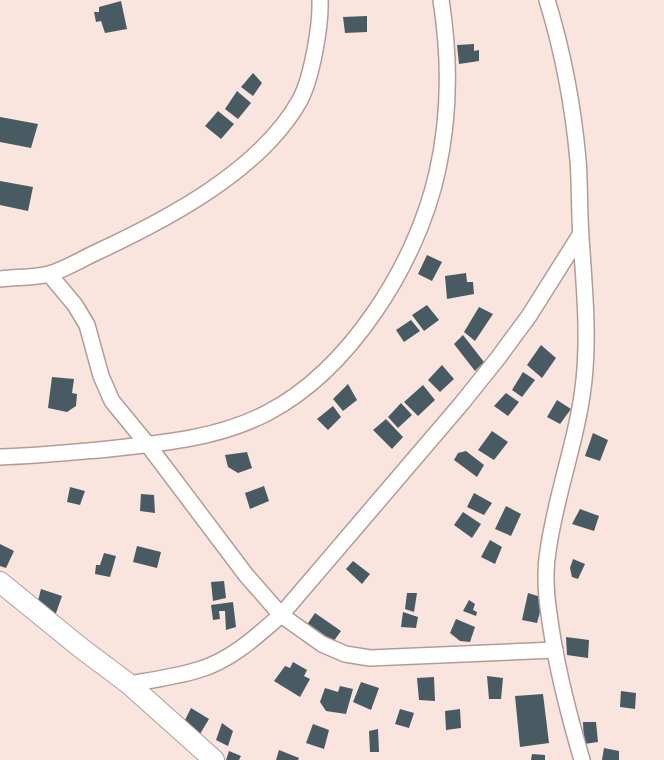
<svg xmlns="http://www.w3.org/2000/svg" width="664" height="760" font-family="'Exo 2',sans-serif">
	<style>
		.building { fill: #485a62 }
		.lines { fill: none; stroke-linecap: round; stroke-linejoin: round }
		.street-casing { stroke: #b19d98; stroke-width: 18 }
		.secondary-casing { stroke: #b19d98; stroke-width: 22 }
		.street { stroke: #fff; stroke-width: 15 }
		.secondary { stroke: #fff; stroke-width: 20 }
	</style>
	<rect width="100%" height="100%" fill="#fae4de"/>
	<g class="building">
		<path d="M121,1L127,29L105,33L101,21L96,22L94,12H99V7Z"/>
		<path d="M367,16V32L345,33L343,17Z"/>
		<path d="M474,44V51L479,50V61L459,64L457,45Z"/>
		<path d="M253,73L262,83L253,96L241,87Z"/>
		<path d="M237,91L251,103L238,119L225,109Z"/>
		<path d="M218,111L234,124L221,139L205,126Z"/>
		<path d="M0,117L38,124L31,148L0,142Z"/>
		<path d="M0,181L33,187L28,211L0,205Z"/>
		<path d="M427,255L442,262L432,281L418,274Z"/>
		<path d="M466,273L467,282H473L474,294L447,299L445,276Z"/>
		<path d="M427,305L439,320L424,331L412,315Z"/>
		<path d="M479,307L493,314L475,341L464,332Z"/>
		<path d="M411,320L420,331L404,342L396,330Z"/>
		<path d="M463,335L484,362L475,371L454,344Z"/>
		<path d="M541,345L556,358L542,378L527,365Z"/>
		<path d="M442,365L454,379L440,392L428,380Z"/>
		<path d="M523,372L535,380L522,397L512,390Z"/>
		<path d="M52,377L74,379L72,393L77,394L76,406L67,412L48,408Z"/>
		<path d="M348,384L357,400L343,411L333,399Z"/>
		<path d="M423,385L435,400L418,416L404,402Z"/>
		<path d="M506,393L519,402L508,416L494,406Z"/>
		<path d="M557,400L571,409L560,424L547,417Z"/>
		<path d="M401,403L412,415L398,428L388,417Z"/>
		<path d="M333,406L341,417L328,430L317,419Z"/>
		<path d="M386,419L403,437L392,449L373,430Z"/>
		<path d="M492,431L508,442L494,460L478,450Z"/>
		<path d="M593,433L608,440L600,461L585,456Z"/>
		<path d="M466,451L484,465L477,477L454,460L458,453Z"/>
		<path d="M247,452L252,468L238,473L228,467L225,455Z"/>
		<path d="M264,486L269,501L250,509L245,493Z"/>
		<path d="M70,487L85,491L80,505L67,502Z"/>
		<path d="M474,493L492,503L484,515L467,507Z"/>
		<path d="M141,494L154,495L155,513L140,511Z"/>
		<path d="M506,506L521,514L511,536L495,529Z"/>
		<path d="M580,509L599,516L594,531L572,524Z"/>
		<path d="M463,512L481,524L472,538L454,525Z"/>
		<path d="M490,540L502,547L495,564L481,557Z"/>
		<path d="M0,544L14,551L6,568L0,566Z"/>
		<path d="M137,546L161,552L157,568L133,562Z"/>
		<path d="M104,553L116,556L110,577L95,574L96,565H100Z"/>
		<path d="M573,559L585,564L578,579L572,577L570,568Z"/>
		<path d="M353,561L370,574L362,584L346,569Z"/>
		<path d="M224,581L226,598L213,601L211,582Z"/>
		<path d="M41,589L62,596L55,616L36,609Z"/>
		<path d="M407,593H417L414,612L405,609Z"/>
		<path d="M528,593L544,598L537,623L522,620Z"/>
		<path d="M469,600L475,604L473,610L477,612L476,616L463,611Z"/>
		<path d="M233,602L236,627L226,630L225,611H219L220,619L213,620L211,605Z"/>
		<path d="M403,612L418,617L416,628L401,627Z"/>
		<path d="M315,613L341,631L331,645L304,629Z"/>
		<path d="M456,619L475,627L470,642L460,641L450,633Z"/>
		<path d="M566,637L589,640L588,658L567,655Z"/>
		<path d="M293,662L307,670L304,676L310,679L300,697L274,681L285,666L290,668Z"/>
		<path d="M487,676L503,678L501,699H489Z"/>
		<path d="M434,677L435,701L419,700L417,678Z"/>
		<path d="M361,682L379,688L371,710L353,702Z"/>
		<path d="M340,686L353,689L346,714L326,711L320,702L325,688L338,692Z"/>
		<path d="M621,691L636,693L635,709L620,707Z"/>
		<path d="M543,694L549,743L520,747L515,696Z"/>
		<path d="M191,708L209,719L200,734L183,724Z"/>
		<path d="M400,709L414,713L409,728L395,724Z"/>
		<path d="M460,709L461,728L446,730L445,711Z"/>
		<path d="M583,722H596L598,742L584,744Z"/>
		<path d="M222,723L233,731L228,746L216,740Z"/>
		<path d="M313,724L329,730L324,749L306,743Z"/>
		<path d="M378,729L379,752H370L369,731Z"/>
		<path d="M604,748L619,751V760H602Z"/>
		<path d="M279,750L299,758L298,760H276Z"/>
		<path d="M229,751L241,756L239,760H226Z"/>
		<path d="M532,754L545,755V760H531Z"/>
	</g>
	<g class="lines">
		<defs>
			<g id="street">
				<path d="M547,0C563,52 573,105 578,160C580,185 579,211 581,237C584,285 589,332 584,380C578,438 556,493 548,551C543,580 548,610 553,640C560,682 570,719 582,760"/>
				<path d="M49,274L75,305L87,325L101,376L112,401L148,445L246,575L281,615L322,644L345,654L370,658L555,650"/>
				<path d="M0,279C16,277 34,278 49,274C64,270 82,259 97,252C168,219 261,170 300,100C312,77 321,25 320,0"/>
				<path d="M0,457C33,456 65,453 98,450C155,444 215,440 267,413C350,370 417,263 437,173C450,116 450,57 441,0"/>
				<path d="M129,684C152,680 175,677 198,670C230,661 256,637 281,615L462,403L498,358L529,316L580,235"/>
			</g>
			<path id="secondary" d="M0,582L81,648L129,684L214,760"/>
		</defs>
		<use href="#street" class="street-casing"/>
		<use href="#secondary" class="secondary-casing"/>
		<use href="#street" class="street"/>
		<use href="#secondary" class="secondary"/>
	</g>
</svg>
